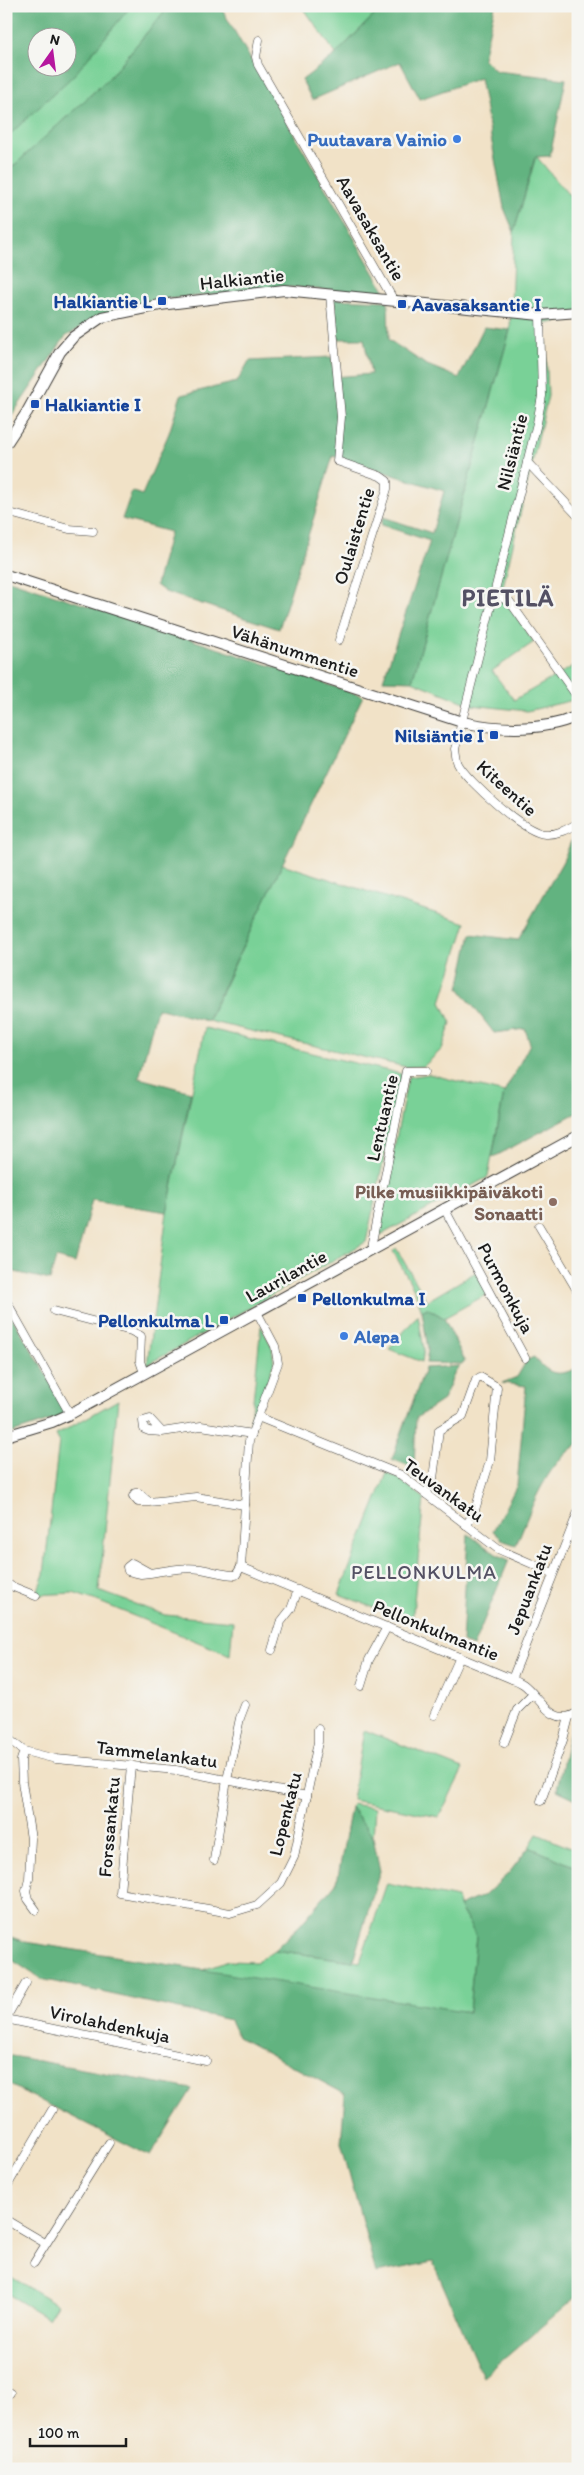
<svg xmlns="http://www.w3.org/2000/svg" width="584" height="2475" font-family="Itim,sans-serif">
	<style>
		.green { fill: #79d197; stroke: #4a765a }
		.forest { fill: #62b380; stroke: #3f684e; fill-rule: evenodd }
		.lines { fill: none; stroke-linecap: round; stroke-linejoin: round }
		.street-casing { stroke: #3c3a36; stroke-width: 9 }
		.secondary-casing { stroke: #3c3a36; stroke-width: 12 }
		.street { stroke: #fff; stroke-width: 8 }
		.secondary { stroke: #fff; stroke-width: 10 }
		.shop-dot { fill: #3f7fe0; stroke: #f6f6f2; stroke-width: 2 }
		.transit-dot { fill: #1a4fb4; stroke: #f6f6f2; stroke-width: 2 }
		.education-dot { fill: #8d6e63; stroke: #f6f6f2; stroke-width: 2 }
		.labels { text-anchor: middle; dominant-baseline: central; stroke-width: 5; stroke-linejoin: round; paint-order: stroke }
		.shop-label { font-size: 19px; font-weight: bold; fill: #366cbe; stroke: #f6f6f2; text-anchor: end }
		.street-label { font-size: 19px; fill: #1c1c1c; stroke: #f6f6f2 }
		.transit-label { font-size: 19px; font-weight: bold; fill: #164399; stroke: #f6f6f2; text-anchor: end }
		.education-label { font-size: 19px; font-weight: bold; fill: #785e54; stroke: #f6f6f2; text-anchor: end }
		.neighbourhood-label { font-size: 20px; letter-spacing: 1px; fill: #545164; stroke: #f6f6f2 }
		.district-label { font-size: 24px; font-weight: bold; letter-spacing: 1px; fill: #545164; stroke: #f6f6f2 }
	</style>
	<rect width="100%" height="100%" fill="#f6f6f2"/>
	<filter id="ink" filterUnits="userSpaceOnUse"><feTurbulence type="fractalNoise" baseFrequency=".02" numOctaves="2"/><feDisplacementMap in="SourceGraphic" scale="10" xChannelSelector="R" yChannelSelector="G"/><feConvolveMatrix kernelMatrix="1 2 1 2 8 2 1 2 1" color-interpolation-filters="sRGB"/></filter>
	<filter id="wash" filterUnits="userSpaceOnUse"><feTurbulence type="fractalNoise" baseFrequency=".0096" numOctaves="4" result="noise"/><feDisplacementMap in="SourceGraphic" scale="20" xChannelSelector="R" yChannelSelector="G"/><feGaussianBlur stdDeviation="1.12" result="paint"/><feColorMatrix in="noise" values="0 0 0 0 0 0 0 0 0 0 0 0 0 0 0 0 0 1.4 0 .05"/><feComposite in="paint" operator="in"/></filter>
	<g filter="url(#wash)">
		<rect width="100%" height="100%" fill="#f1e2c7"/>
		<g class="green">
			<path d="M131,6H169L109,78L6,173V138Z"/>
			<path d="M302,6H383L336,54Z"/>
			<path d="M536,156L578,206V317L545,324L548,396L501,595L534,642L492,671L514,700L577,664L578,699L527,711L472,705L412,681L510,330L514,232Z"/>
			<path d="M282,864L466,923L441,1002L451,1023L442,1049L424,1066L406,1067L208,1021Z"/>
			<path d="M205,1028L402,1074L366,1242L147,1365L167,1212Z"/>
			<path d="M429,1074L504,1093L488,1177L377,1237L408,1077Z"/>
			<path d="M396,1248L427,1301L476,1272L489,1293L444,1318L427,1308L422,1311L415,1291L393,1251Z"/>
			<path d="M418,1315L424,1349L422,1362L389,1349Z"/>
			<path d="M261,1326L272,1347L274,1363L250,1428Z"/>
			<path d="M118,1400L99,1591L165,1615L233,1621L230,1655L97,1601L73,1593L36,1595L44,1574L59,1441L56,1435Z"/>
			<path d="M387,1473L399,1479L424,1498L412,1623L339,1594Z"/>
			<path d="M364,1730L463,1769L439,1817L352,1800Z"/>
			<path d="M352,1804L375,1808L373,1837L351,1807Z"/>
			<path d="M537,1834L578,1851V1868L529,1847Z"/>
			<path d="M387,1883L457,1898L459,1906L476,1936L469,2012L197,1972L229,1961L256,1962L274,1950L360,1962Z"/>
			<path d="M6,2274L57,2304L48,2318L6,2293Z"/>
		</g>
		<g class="forest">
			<path d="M6,6H131L75,74L6,138ZM38,38H68V68H38Z"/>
			<path d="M169,6H220L387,295L291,287L158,300L101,315L65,337L6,424V173L109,78Z"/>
			<path d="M383,6H495L483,58L496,71L566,79L550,156L535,157L514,232L504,208L480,78L420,99L400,62L312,100L302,80L336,54Z"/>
			<path d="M334,299L388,301L389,340L425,364L459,378L484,327L510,330L412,681L383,680L430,541L381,525L383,517L432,533L444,491L333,456L279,629L165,592L156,585L170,532L122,519L132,491L142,495L169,433L181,395L237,382L249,361L332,357L334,377L371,374L364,339H338Z"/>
			<path d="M6,579L363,696L207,1021L157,1008L139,1078L191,1092L167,1212L92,1200L75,1263L56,1258L50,1280L6,1270Z"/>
			<path d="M572,839L578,844V1112L492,1158L504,1093L530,1044L525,1029L494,1033L459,988L471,934L518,940L563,861Z"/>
			<path d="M6,1307L70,1414L6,1435Z"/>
			<path d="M427,1308L444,1318L465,1361L463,1364L426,1363L428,1349L422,1311Z"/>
			<path d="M534,1357C550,1375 556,1377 578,1368V1444C543,1468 532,1508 516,1545L504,1541L493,1531L517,1485L526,1386L502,1383L517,1377L527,1360Z"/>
			<path d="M460,1366L456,1370L443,1400L416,1418L414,1468L392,1459L425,1368Z"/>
			<path d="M468,1534L496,1554L509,1560L473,1647L462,1642Z"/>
			<path d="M573,1717L578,1718V1800L557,1790Z"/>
			<path d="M351,1807L373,1837L380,1871L353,1961L274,1950L301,1924L337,1882Z"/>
			<path d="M529,1847L578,1868V2295L483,2377L433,2262L376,2273L341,2143L345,2094L238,2037L230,2020L41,1979L6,1956V1935L25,1942L469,2012L476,1936L459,1906L485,1895L509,1873Z"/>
			<path d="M6,2055L192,2089L150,2156L6,2083Z"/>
		</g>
	</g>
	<g filter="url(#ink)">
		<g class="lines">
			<defs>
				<g id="street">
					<path d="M259,40L256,57L258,65L393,299"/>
					<path d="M330,295L341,417L337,461L380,476L387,481V489L339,640"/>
					<path d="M540,315L542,396L537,423L455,749C456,753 456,760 458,764C468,782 525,833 545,834C557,835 568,829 578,823"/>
					<path d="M527,462L578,516"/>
					<path d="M6,512L69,529L93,531"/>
					<path d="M494,594L510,602L578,698"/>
					<path d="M444,1208L525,1358"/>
					<path d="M539,1226L578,1292"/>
					<path d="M371,1247L406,1071H426"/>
					<path d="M8,1304L70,1414"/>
					<path d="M54,1311L131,1331L141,1336L140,1361L144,1373"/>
					<path d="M257,1312L275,1346L278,1363L249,1441L241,1567L512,1679C516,1680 520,1682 523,1684C539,1695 552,1730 578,1712"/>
					<path d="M258,1417L401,1475L498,1549L553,1573"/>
					<path d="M162,1432L149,1431L144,1429L143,1421L150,1419L162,1432L201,1426L252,1434"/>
					<path d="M426,1494L433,1479L439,1430L463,1416L476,1380L480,1377L497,1387L490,1461L474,1513L466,1525"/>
					<path d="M149,1502H138L133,1496L135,1493H139L149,1502L196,1497L245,1505"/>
					<path d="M150,1573L141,1574L128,1571L127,1567L132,1563L150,1573C168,1570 183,1567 201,1569C213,1571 224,1575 236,1575L241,1567"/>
					<path d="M6,1584L36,1596"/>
					<path d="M272,1650L280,1623L291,1609L298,1590"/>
					<path d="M512,1679L578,1512"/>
					<path d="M361,1686L369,1660L387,1627"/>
					<path d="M434,1715L460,1657"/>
					<path d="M6,1737L24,1751L56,1759L176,1770L307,1796"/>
					<path d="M504,1743L517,1710L532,1695"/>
					<path d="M24,1751L21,1760L22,1782L31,1839L29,1879L26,1891L28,1899L36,1910"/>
					<path d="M131,1765L120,1893L230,1913L257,1905L281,1883L294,1857L318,1742V1729"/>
					<path d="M541,1801L563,1740L569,1717"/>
					<path d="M214,1860L227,1780L240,1718L245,1705"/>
					<path d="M6,2018L26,1983"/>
					<path d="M6,2019L206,2061"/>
					<path d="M6,2188L52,2110"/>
					<path d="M6,2220L45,2243"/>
					<path d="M34,2263L109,2143"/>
					<path d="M6,2391L10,2393"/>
				</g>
				<g id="secondary">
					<path d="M6,444L27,412L60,352L73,337L102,317L160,305L284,290L540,315L578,312"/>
					<path d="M6,575L462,722C500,730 541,732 578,716"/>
					<path d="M6,1436L52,1422L70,1414L578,1136"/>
				</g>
			</defs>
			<use href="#street" class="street-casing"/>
			<use href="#secondary" class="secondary-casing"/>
			<use href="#street" class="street"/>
			<use href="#secondary" class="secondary"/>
		</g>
	</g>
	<g class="shop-dot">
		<circle cx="457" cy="139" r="5"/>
		<circle cx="344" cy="1336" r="5"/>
	</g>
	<g class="transit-dot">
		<rect x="157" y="296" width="10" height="10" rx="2.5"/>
		<rect x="397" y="299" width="10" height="10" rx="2.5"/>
		<rect x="30" y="399" width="10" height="10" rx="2.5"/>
		<rect x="489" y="730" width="10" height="10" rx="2.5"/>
		<rect x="297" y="1293" width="10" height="10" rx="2.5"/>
		<rect x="219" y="1315" width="10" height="10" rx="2.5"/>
	</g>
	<circle class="education-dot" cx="553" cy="1202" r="5"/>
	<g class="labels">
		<g class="shop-label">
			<text x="447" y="139">Puutavara Vainio</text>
			<text x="354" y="1336" text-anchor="start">Alepa</text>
		</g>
		<g class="street-label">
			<text transform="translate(371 228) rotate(60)">Aavasaksantie</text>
			<text transform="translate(242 279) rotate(-6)">Halkiantie</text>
			<text transform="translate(512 452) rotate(-76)">Nilsiäntie</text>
			<text transform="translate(354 536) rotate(-73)">Oulaistentie</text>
			<text transform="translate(295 651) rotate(18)">Vähänummentie</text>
			<text transform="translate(507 788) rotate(42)">Kiteentie</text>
			<text transform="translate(382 1118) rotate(-77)">Lentuantie</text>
			<text transform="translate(286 1276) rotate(-29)">Laurilantie</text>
			<text transform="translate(506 1288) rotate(62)">Purmonkuja</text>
			<text transform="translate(444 1490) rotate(36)">Teuvankatu</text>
			<text transform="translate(529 1589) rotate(-69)">Jepuankatu</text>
			<text transform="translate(436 1630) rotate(22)">Pellonkulmantie</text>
			<text transform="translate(157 1754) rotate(7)">Tammelankatu</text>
			<text transform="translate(285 1814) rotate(-76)">Lopenkatu</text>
			<text transform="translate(109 1827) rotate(-85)">Forssankatu</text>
			<text transform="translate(110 2024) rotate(12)">Virolahdenkuja</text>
		</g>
		<g class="transit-label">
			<text x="152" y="301">Halkiantie L</text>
			<text x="412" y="304" text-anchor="start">Aavasaksantie I</text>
			<text x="45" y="404" text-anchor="start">Halkiantie I</text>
			<text x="484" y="735">Nilsiäntie I</text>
			<text x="312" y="1298" text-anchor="start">Pellonkulma I</text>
			<text x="214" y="1320">Pellonkulma L</text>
		</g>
		<g class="education-label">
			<text x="543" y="1191">Pilke musiikkipäiväkoti<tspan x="543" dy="22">Sonaatti</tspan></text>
		</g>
		<g class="neighbourhood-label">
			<text x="424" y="1572">PELLONKULMA</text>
		</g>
		<g class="district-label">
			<text x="508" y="597">PIETILÄ</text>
		</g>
	</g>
	<rect width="584" height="2475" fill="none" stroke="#f6f6f2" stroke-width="25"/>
	<g transform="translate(52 52) rotate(14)"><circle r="24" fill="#f6f6f2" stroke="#9f9f9c"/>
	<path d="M0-4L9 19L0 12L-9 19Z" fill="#b5179e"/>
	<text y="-8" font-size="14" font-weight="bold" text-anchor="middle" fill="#1c1c1c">N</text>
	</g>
	<path d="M30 2438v8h96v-8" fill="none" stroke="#1c1c1c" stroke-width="2.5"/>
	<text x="38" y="2438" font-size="15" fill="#1c1c1c" stroke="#f6f6f2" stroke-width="4" paint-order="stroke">100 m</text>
</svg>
